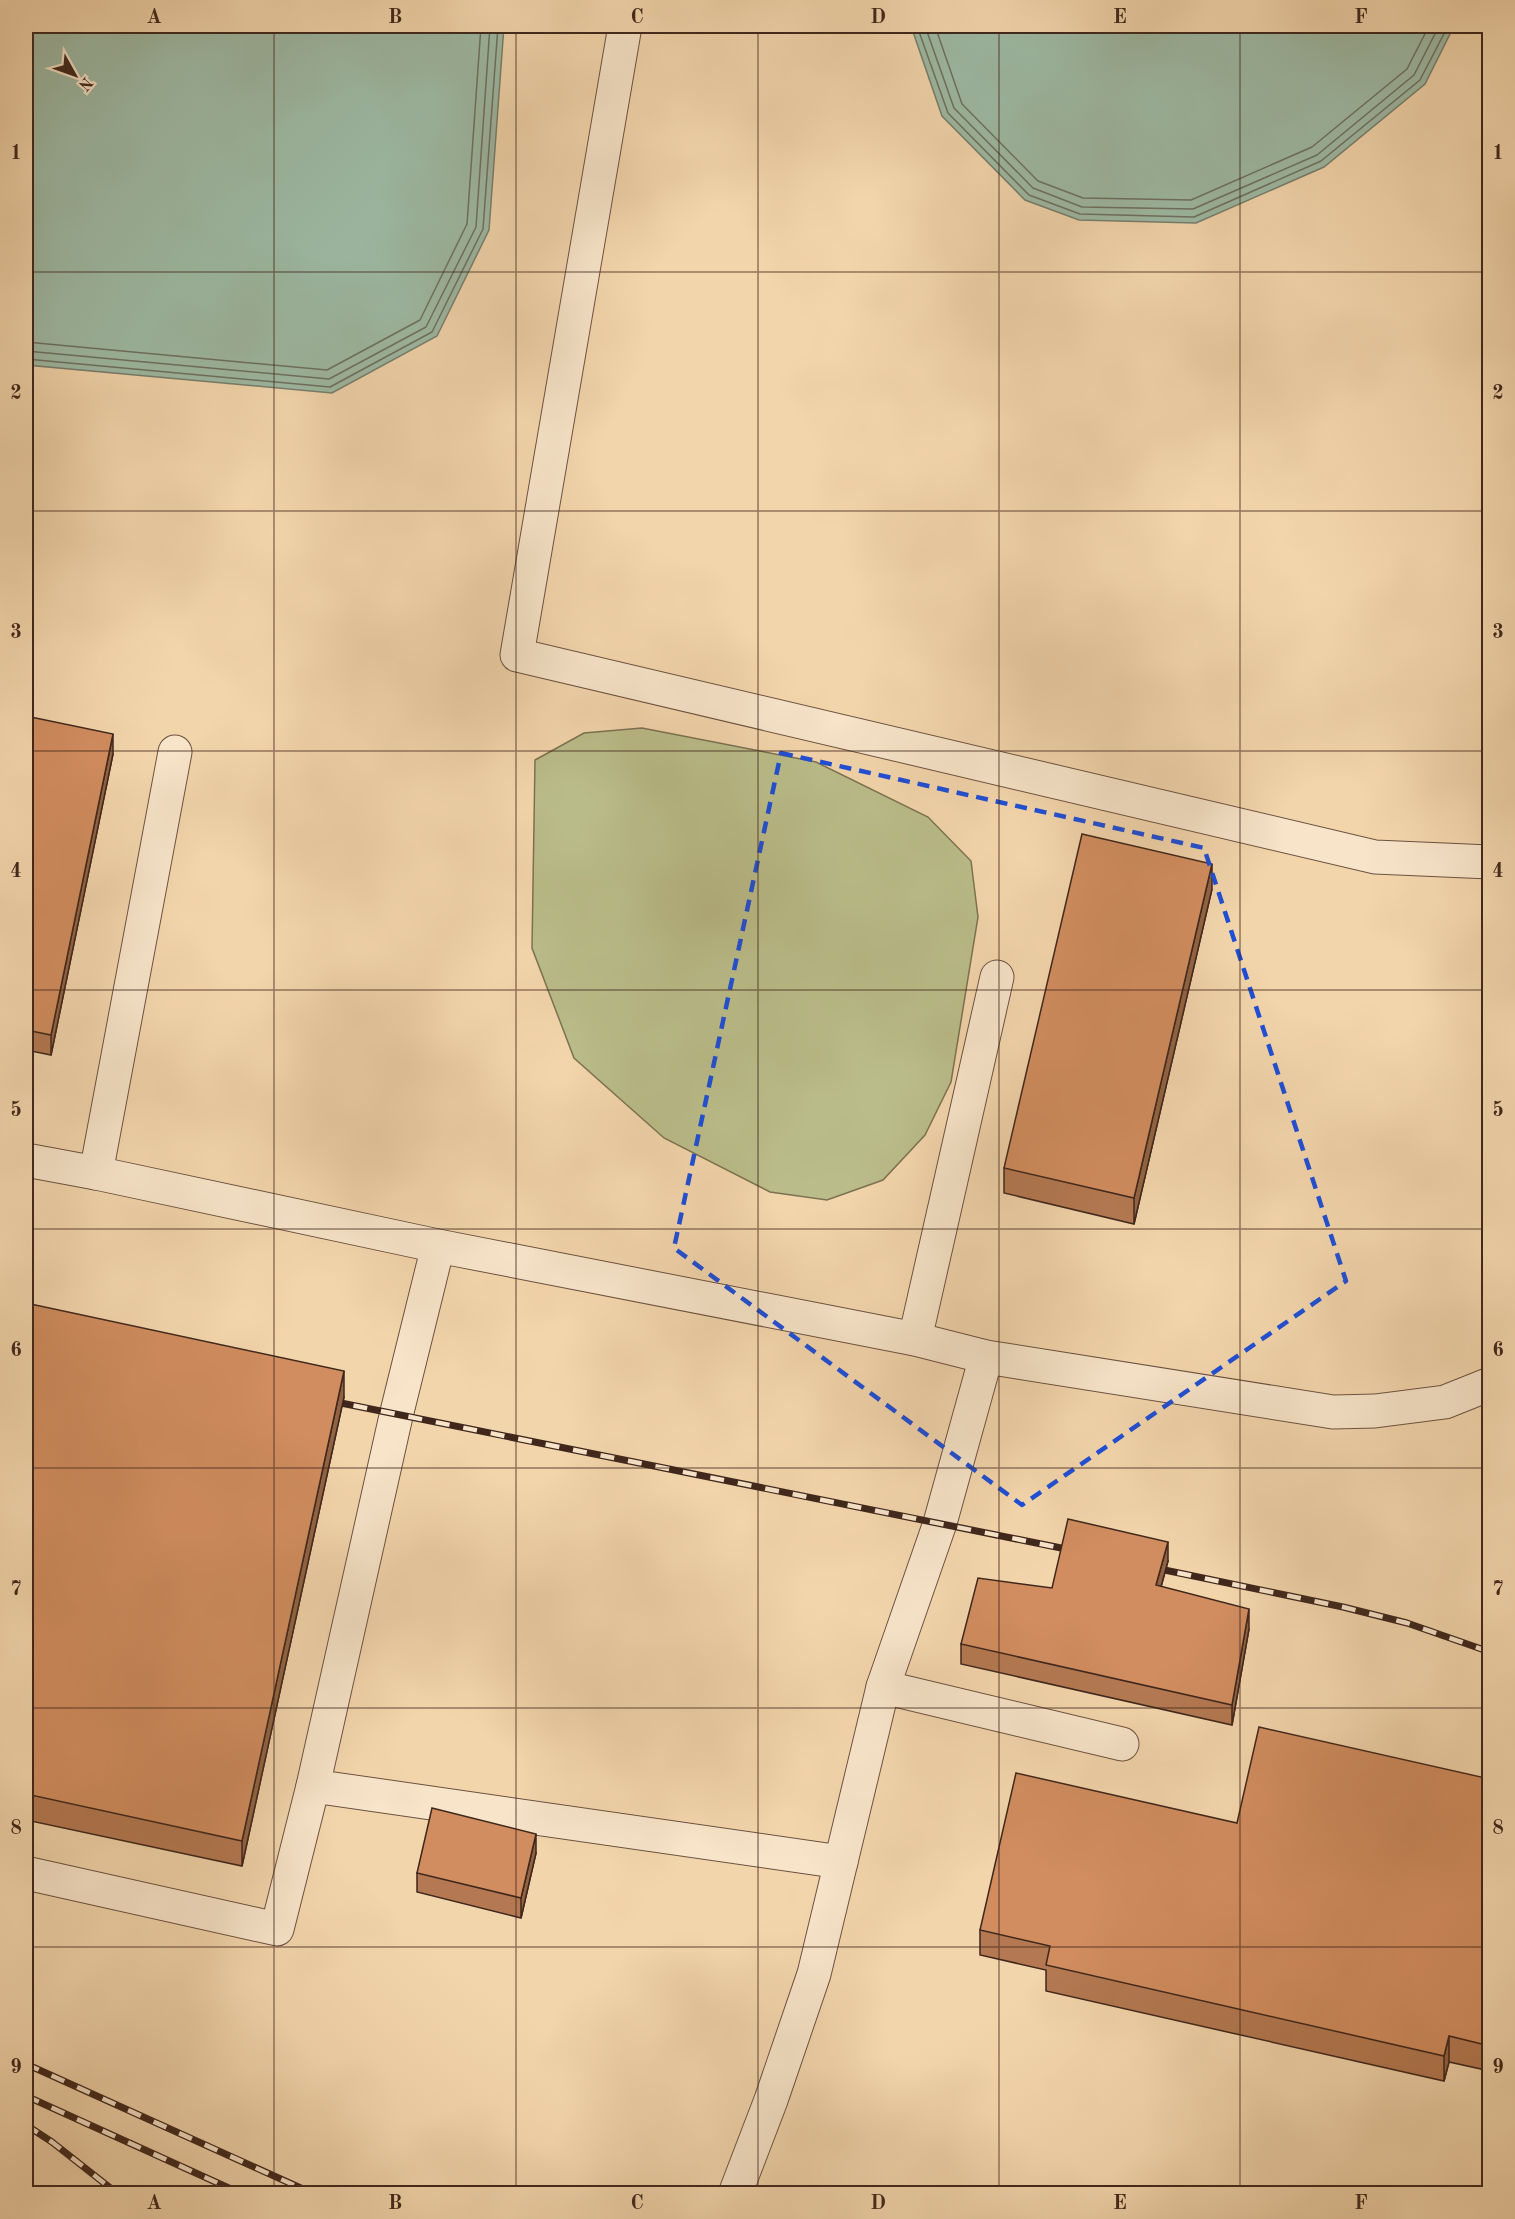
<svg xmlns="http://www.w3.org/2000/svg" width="1515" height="2219" font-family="'Old Standard TT',serif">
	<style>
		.green { fill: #babd8a; stroke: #7c7253; stroke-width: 1.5 }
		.water { fill: #9db9a4; stroke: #777f6e; stroke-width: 1.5 }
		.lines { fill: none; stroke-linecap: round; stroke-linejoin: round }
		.shore { stroke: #6e7060; stroke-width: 1.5 }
		.minor-casing { stroke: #6c5240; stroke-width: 35 }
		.minor { stroke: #f7e4c9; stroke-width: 33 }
		.rail-casing { stroke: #3f271c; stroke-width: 7 }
		.rail { stroke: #f7e4c9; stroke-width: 4.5; stroke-dasharray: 14; stroke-linecap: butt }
		.wall { fill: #b47952; stroke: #3f271c; stroke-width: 1.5 }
		.shaded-wall { fill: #926342; stroke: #3f271c; stroke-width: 1.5 }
		.building { fill: #d18d5f; stroke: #3f271c; stroke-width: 1.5 }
		.marked { fill: none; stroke: #1d4ed8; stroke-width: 4.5; stroke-dasharray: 12 8; stroke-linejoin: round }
		.grid { fill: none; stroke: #3f271c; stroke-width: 1.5; stroke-opacity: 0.55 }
		.neatline { fill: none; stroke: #3f271c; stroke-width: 2 }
		.grid-label { font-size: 20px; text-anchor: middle; font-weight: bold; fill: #3f271c }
	</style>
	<rect width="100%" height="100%" fill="#f3d5ac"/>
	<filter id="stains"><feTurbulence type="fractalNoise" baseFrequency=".00333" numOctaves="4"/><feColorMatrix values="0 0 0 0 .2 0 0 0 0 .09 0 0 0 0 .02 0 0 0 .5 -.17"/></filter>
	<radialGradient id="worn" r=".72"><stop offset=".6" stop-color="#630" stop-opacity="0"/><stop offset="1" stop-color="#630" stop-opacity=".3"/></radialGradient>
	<path class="green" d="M642,728L816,762L928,817L971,861L978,917L951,1082L925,1135L883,1180L827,1200L770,1192L664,1138L574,1058L532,948L535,760L584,733Z"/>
	<g class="water">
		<path d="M26,26H504L489,230L437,336L332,393L26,365Z"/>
		<path d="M911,26H1454L1425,84L1324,167L1196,223L1079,220L1025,200L942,116Z"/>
	</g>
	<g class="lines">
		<g class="shore">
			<path d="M917,26L948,113L1029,195L1080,214L1194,217L1321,161L1420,80L1448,26"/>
			<path d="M925,26L954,108L1033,188L1082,207L1193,209L1317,155L1414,75L1439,26"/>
			<path d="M935,26L962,104L1038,181L1083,198L1191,200L1312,147L1407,69L1429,26"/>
			<path d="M26,342L327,370L420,320L467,224L481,26"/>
			<path d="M26,351L329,379L426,327L476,227L490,26"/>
			<path d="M26,359L330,387L432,332L483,229L498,26"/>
		</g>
		<defs>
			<g id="minor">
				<path d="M625,26L517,655L1375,857L1490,862"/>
				<path d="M26,1160L96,1173L438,1246L915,1339L986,1357L1333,1412L1375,1411L1445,1402L1490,1384"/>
				<path d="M96,1173L175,752"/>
				<path d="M438,1246L396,1416L313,1786L841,1862"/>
				<path d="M915,1339L997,977"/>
				<path d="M883,1687L1122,1744"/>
				<path d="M26,1873L277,1929L313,1786"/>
				<path d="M735,2194L771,2100L814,1974L883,1687L940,1523L986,1357"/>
			</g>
		</defs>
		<use href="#minor" class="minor-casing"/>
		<use href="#minor" class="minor"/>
		<defs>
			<g id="rail">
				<path d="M326,1400L1076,1551"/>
				<path d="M1150,1567L1343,1607L1407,1623L1490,1652"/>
				<path d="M26,2064L314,2194"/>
				<path d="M26,2096L242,2194"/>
				<path d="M26,2125L52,2142L118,2194"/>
			</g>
		</defs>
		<use href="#rail" class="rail-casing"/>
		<use href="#rail" class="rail"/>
	</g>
	<g class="wall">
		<path d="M26,716L113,754L51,1055L26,1050Z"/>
		<path d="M1212,889L1134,1224L1004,1193V1168Z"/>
		<path d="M26,1303L344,1397L242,1866L26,1820Z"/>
		<path d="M1168,1561L1161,1587L1249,1629L1232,1725L961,1664V1644L1052,1588Z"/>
		<path d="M1490,1779V2071L1449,2062L1444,2081L1046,1991V1970L980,1955V1930L1237,1823Z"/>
		<path d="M536,1853L521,1918L417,1892V1873Z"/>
	</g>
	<g class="shaded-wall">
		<path d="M113,734V754L51,1055V1035Z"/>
		<path d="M1212,864V889L1134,1224V1198Z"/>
		<path d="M344,1371V1397L242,1866V1841Z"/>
		<path d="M1168,1542V1561L1156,1605V1585Z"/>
		<path d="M1249,1609V1629L1232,1725V1705Z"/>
		<path d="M536,1834V1853L521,1918V1898Z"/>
		<path d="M1449,2036V2062L1444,2081V2056Z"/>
	</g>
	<g class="building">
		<path d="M26,716L113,734L51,1035L26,1030Z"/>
		<path d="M1082,834L1212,864L1134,1198L1004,1168Z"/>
		<path d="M26,1303L344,1371L242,1841L26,1794Z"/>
		<path d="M1068,1519L1168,1542L1156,1585L1249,1609L1232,1705L961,1644L978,1578L1052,1588Z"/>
		<path d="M1259,1727L1490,1779V2046L1449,2036L1444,2056L1046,1965L1050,1946L980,1930L1016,1773L1237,1823Z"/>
		<path d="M432,1808L536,1834L521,1898L417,1873Z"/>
	</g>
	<path class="marked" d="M781,753L1204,848L1346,1281L1022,1505L674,1248Z"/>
	<path class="grid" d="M274,26V2194M516,26V2194M758,26V2194M999,26V2194M1240,26V2194M26,272H1490M26,511H1490M26,751H1490M26,990H1490M26,1229H1490M26,1468H1490M26,1708H1490M26,1947H1490"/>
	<rect width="1515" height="2219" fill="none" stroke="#f3d5ac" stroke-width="66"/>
	<g transform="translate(75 75) rotate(130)" stroke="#f7e4c9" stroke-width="4.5" paint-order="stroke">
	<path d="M0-4.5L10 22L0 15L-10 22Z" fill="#3f271c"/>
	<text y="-9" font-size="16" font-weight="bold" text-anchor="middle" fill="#3f271c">N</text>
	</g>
	<rect x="33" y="33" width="1449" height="2153" class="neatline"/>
	<g class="grid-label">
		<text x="154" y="23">A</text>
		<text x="395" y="23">B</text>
		<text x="637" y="23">C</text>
		<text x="878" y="23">D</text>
		<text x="1120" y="23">E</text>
		<text x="1361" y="23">F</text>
		<text x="16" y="159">1</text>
		<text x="1498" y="159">1</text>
		<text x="16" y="399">2</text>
		<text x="1498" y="399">2</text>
		<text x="16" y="638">3</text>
		<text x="1498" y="638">3</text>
		<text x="16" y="877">4</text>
		<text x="1498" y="877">4</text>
		<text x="16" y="1116">5</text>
		<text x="1498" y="1116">5</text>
		<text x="16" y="1356">6</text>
		<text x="1498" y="1356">6</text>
		<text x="16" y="1595">7</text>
		<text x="1498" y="1595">7</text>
		<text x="16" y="1834">8</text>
		<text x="1498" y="1834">8</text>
		<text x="16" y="2073">9</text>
		<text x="1498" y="2073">9</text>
		<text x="154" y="2209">A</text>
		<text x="395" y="2209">B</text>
		<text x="637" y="2209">C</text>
		<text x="878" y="2209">D</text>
		<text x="1120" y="2209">E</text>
		<text x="1361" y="2209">F</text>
	</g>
	<rect width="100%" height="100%" filter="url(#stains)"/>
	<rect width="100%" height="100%" fill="url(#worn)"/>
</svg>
